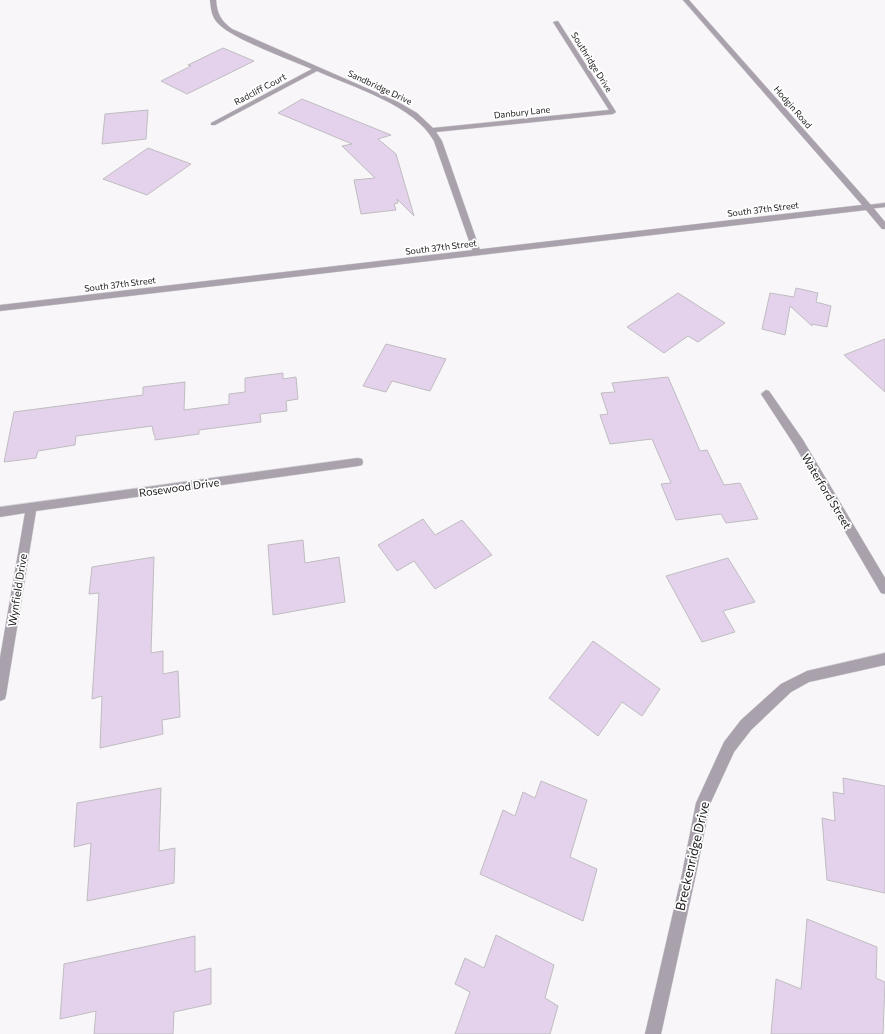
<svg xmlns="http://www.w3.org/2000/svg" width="885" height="1034" font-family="Commissioner,sans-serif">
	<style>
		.building { fill: #e4d2ec; stroke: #bfbdc0 }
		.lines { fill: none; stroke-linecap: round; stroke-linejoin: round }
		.minor-casing { stroke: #d5d4d6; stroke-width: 1 }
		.tertiary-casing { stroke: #d5d4d6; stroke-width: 1 }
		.minor { fill: #a9a1ac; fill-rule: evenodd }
		.tertiary { fill: #a9a1ac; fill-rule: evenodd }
		.labels { text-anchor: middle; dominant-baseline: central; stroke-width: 3.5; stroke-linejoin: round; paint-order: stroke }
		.far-street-label { font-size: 9px; fill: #202021; stroke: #fff }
		.street-label { font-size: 11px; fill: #202021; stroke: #fff }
		.near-street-label { font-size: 13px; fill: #202021; stroke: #fff }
	</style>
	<rect width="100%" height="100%" fill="#f8f6f9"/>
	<g class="building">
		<path d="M223,48L254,61L187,94L161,81L191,66L188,65Z"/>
		<path d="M302,99L391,135L378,139L396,154L414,216L397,199L398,203L394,204L396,210L361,214L354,180L375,178L342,146L352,144L278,113Z"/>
		<path d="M148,110L146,139L102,144L105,114Z"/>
		<path d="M148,148L191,164L147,195L103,179Z"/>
		<path d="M796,288L818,293L816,302L831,306L827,327L812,324V326L790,306L785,335L762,329L770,293L794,297Z"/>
		<path d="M678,293L725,323L698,342L688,336L664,353L627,327Z"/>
		<path d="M885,339V392L844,355Z"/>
		<path d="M386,344L446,359L430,391L392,381L386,392L363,386Z"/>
		<path d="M283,373V379L296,377L298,399L286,401L287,411L260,414L261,422L199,430V434L155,440V435H154L152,426L76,436L75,445L38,451L36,458L4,462L14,412L143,395V387L185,382L184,410L229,404V394L245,392V378Z"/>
		<path d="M668,377L700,451L707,450L724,485L740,483L758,519L726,523L721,514L676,520L661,484L671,483L652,439L610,444L600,415L608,414L601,393L615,392L612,383Z"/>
		<path d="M423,519L435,535L462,520L492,555L435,589L414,561L397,571L378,545Z"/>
		<path d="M303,540L305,563L339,557L345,602L273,615L268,545Z"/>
		<path d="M154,557L151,653L163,651V674L178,671L180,717L162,720L163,734L100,748L102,696L92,699L99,593L89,594L92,567Z"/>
		<path d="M728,558L755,602L723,611L735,632L702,642L666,576Z"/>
		<path d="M593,641L660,689L642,716L622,702L598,736L549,698Z"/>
		<path d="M843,778L885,786V893L827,880L822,818L835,821L833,792L844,794Z"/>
		<path d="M541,781L587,800L570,857L597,869L583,921L480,874L503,810L515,816L523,792L535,798Z"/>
		<path d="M161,788L159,851L175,848L174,883L87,901L91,843L74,847L77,803Z"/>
		<path d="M807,919L877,947L876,978L885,982L883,1034H771L776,979L801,989Z"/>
		<path d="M496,935L554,965L545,998L558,1006L550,1034H455L470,992L455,984L465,958L484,968Z"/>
		<path d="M195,936V972L211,968V1004L174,1012L173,1034H94L96,1011L60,1019L64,964Z"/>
	</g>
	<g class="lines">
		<defs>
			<g id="minor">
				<path d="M210,0H216C217,14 221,21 232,29L398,102L417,113L433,128L609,110L553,22L558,21L616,112L613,114L436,132L442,141L481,253L480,255H474L434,141C414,105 355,88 317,71L215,125H211V123L312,69C291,60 227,37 216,21C211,14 211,7 210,0Z"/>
				<path d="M885,203V207L868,209L864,207L868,205Z"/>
				<path d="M766,390L769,391L803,440L885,578V594L881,593L795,446L763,397L761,394Z"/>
				<path d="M358,458L362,459L363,462L362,465L358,466L36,511L6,695L5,699L0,701V658L25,513L0,517V507Z"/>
				<path d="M885,653V665L809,682L791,692L751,730L734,752L710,804L696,874L661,1034H645L682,874L696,803L724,742L741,720L781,684L807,671Z"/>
			</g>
			<path id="tertiary" d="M683,0H689L871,205L885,222V229H882L866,210L0,311V305L862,205Z"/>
		</defs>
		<use href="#minor" class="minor-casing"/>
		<use href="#tertiary" class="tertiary-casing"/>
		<use href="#minor" class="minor"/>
		<use href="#tertiary" class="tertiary"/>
	</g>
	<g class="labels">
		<g class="far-street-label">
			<text transform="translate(592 62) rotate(58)">Southridge Drive</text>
			<text transform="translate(380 87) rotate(25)">Sandbridge Drive</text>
			<text transform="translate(260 89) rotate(-28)">Radcliff Court</text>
			<text transform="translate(793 107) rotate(49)">Hodgin Road</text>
			<text transform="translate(522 112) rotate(-6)">Danbury Lane</text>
			<text transform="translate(763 209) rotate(-7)">South 37th Street</text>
			<text transform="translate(441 247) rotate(-7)">South 37th Street</text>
			<text transform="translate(120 284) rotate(-7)">South 37th Street</text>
		</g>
		<g class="street-label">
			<text transform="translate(179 487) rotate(-8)">Rosewood Drive</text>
			<text transform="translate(827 491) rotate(59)">Waterford Street</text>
			<text transform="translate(17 590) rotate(-81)">Wynfield Drive</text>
		</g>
		<g class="near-street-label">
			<text transform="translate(692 856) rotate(-77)">Breckenridge Drive</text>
		</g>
	</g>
</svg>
